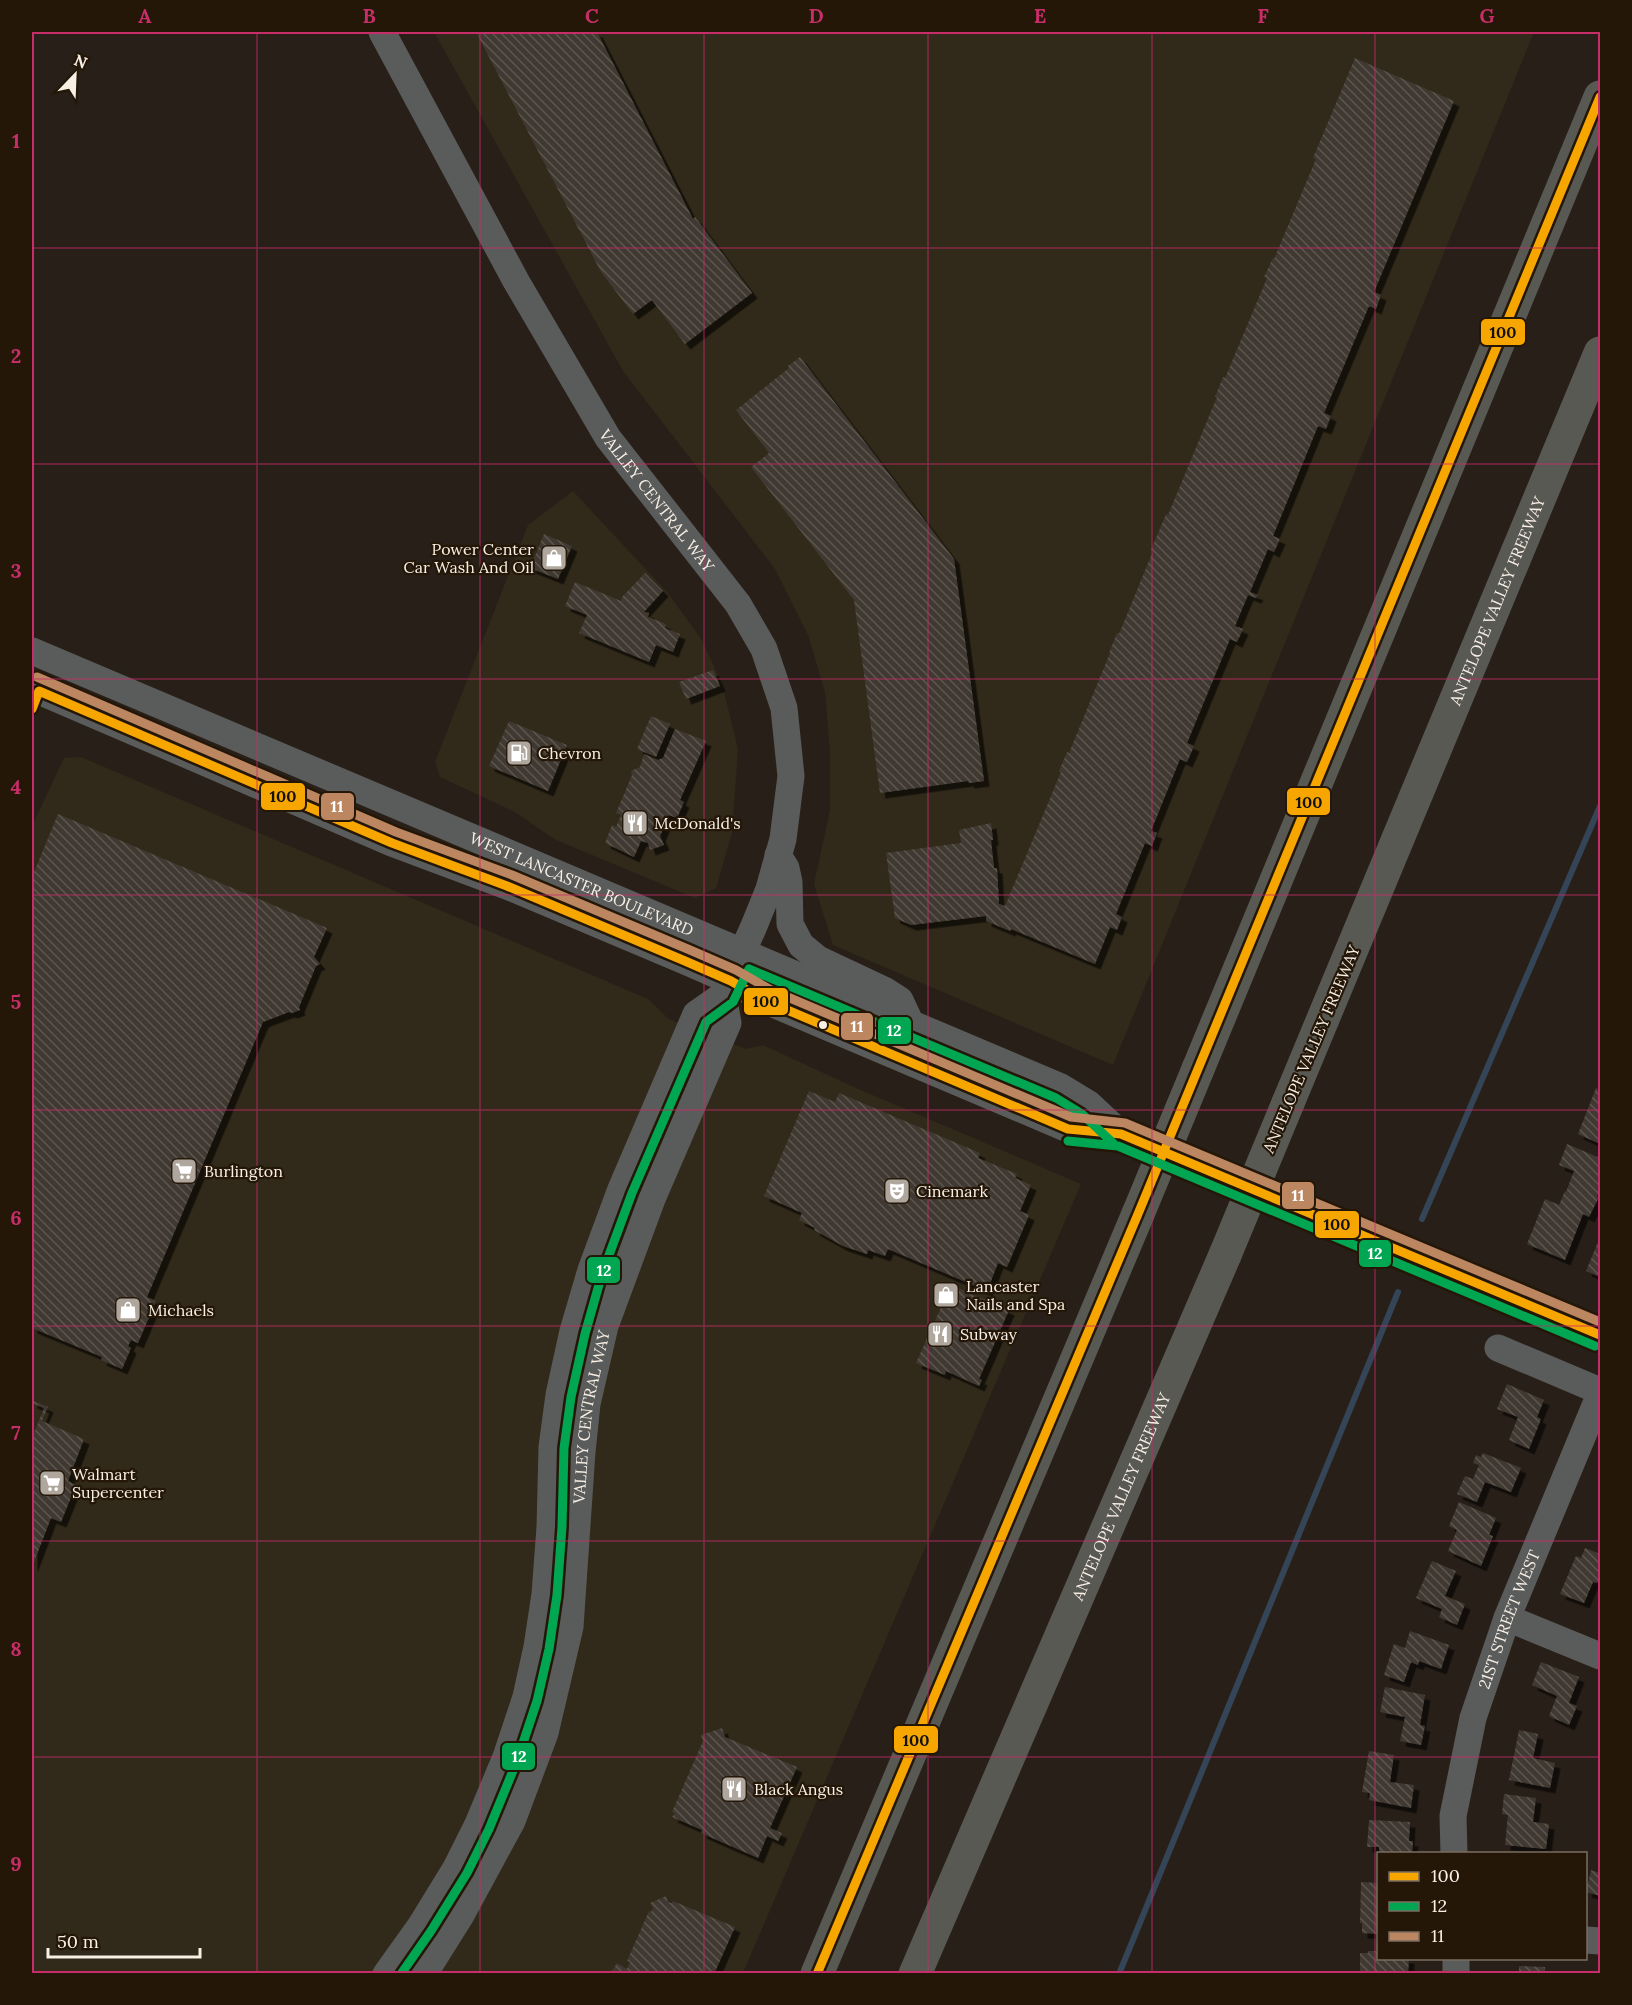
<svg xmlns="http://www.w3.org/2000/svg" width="1632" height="2005" font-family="Lora,serif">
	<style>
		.commercial { fill: #312919 }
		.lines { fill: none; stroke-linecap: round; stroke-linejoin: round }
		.stream { stroke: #344558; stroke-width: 6 }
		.building { fill: url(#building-back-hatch); filter: url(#shadow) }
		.minor { stroke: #5a5c5b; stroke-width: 27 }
		.highway { stroke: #595954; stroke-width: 33 }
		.highway-bridge { stroke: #595954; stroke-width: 33 }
		.bus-1-casing { stroke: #241708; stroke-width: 14 }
		.bus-2-casing { stroke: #241708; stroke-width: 14 }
		.bus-3-casing { stroke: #241708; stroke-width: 14 }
		.bus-1 { stroke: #f7a600; stroke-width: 9 }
		.bus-2 { stroke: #00a651; stroke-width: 9 }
		.bus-3 { stroke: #bb8660; stroke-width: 9 }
		.grid { fill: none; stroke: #c72e69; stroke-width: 1.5; stroke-opacity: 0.55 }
		.bus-dot { fill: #f8efe5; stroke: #241708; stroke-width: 2 }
		.labels { text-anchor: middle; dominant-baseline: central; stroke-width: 4.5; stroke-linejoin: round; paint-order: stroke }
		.street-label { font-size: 16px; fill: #f8efe5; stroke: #241708 }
		.poi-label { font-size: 16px; fill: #f8efe5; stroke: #241708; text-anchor: start }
		.line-badge { stroke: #241708; stroke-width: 2 }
		.badge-label { font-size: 16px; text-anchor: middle; font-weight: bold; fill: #fff }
		.pale-badge-label { font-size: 16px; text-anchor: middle; font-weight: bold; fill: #111 }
		.neatline { fill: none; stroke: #c72e69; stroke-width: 2 }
		.grid-label { font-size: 20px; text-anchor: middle; font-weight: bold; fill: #c72e69 }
	</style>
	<defs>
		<pattern id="building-back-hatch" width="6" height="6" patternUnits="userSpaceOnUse" patternTransform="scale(1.5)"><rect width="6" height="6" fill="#403930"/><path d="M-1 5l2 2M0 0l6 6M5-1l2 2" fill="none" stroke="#5c564e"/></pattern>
		<filter id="shadow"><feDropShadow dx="5.5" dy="5.5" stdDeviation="0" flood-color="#0009"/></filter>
	</defs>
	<rect width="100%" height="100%" fill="#282018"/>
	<g class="commercial">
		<path d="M434,32H1534L1113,1065L833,945L814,884L830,810V753L825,692L808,635L775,569L623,371Z"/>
		<path d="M573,491L667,592L702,640L722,684L738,749L732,833L716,888L695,898L554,839L515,812L440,777L435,762L528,525Z"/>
		<path d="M81,757L648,999L669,1019L746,1049L763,1045L856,1088L1081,1184L743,1973L32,1974V826L64,758Z"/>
	</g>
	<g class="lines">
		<g class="stream">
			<path d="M1422,1219L1600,806"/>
			<path d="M1119,1974L1398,1292"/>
		</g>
	</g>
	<g class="building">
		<path d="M476,32H597L693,219L695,217L752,293L685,344L652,300L633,314L601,272Z"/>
		<path d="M1355,58L1454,101L1374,292L1381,295L1376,309L1369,306L1324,413L1331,416L1326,429L1318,426L1273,536L1280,539L1274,552L1268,549L1250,592L1258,595L1256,598L1248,595L1235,626L1243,629L1237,642L1230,639L1187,743L1194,746L1187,762L1180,759L1151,831L1157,833L1152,846L1145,843L1116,914L1122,917L1117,930L1110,927L1095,964L1011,929L1010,931L986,921V916L911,925L895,918L886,853L961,843L959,830L991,823L993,840H991L994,868H997L999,904L1005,906L1061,772L1059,771L1067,752L1069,753L1110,653H1109L1117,633L1119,634L1153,551L1151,550L1166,514L1168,515L1217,397H1215L1223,377L1225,378L1267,278L1264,277L1273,258L1274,259L1316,159L1313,158Z"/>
		<path d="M800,357L954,559L984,781L969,783L968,781L880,793L854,600L751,467L769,453L736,410L789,368L788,366Z"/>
		<path d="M544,534L572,546L558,579L530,568Z"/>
		<path d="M645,573L663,591L644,612L649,613L648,617L666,624L665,628L680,634L673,652L656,645L649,662L579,633L587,615L565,606L575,582L621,601L622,597Z"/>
		<path d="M713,670L720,686L686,699L679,682Z"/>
		<path d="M651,716L670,724L656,757L637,749Z"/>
		<path d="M509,721L567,745L548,791L489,766Z"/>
		<path d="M675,729L706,741L680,800L684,802L677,818L669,815L660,836L664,845L650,850L648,843L641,841L634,857L605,843L612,825L616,827L621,815L616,813L632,775L631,771L640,767L644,754L658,760L663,758Z"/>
		<path d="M58,814L327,928L314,957L320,964L316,966L299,1007L300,1010L292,1013L289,1012L263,1022L147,1297L156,1301L138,1343L131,1340L128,1346L131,1348L122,1369L101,1360L102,1357L32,1328V877Z"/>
		<path d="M1596,1088L1600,1090V1144L1578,1134Z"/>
		<path d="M809,1091L835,1102L839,1093L980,1153L978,1158L1017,1174L1015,1178L1031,1185L1020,1211L1029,1215L1007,1267L998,1263L987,1291L888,1249L885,1256L868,1250L867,1254L843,1246L814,1230L815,1228L799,1220L802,1213L764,1196Z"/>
		<path d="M1567,1144L1600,1158V1189L1597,1197H1599L1589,1217L1583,1214L1565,1260L1527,1244L1545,1199L1559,1205L1565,1191L1566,1192L1574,1171L1559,1165Z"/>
		<path d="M1600,1237V1277L1586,1271Z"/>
		<path d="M951,1285L1009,1310L979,1379L982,1380L979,1386L946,1371L945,1375L916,1363Z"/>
		<path d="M1507,1384L1544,1400L1537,1417L1541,1419L1529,1449L1509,1440L1518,1417L1497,1409Z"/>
		<path d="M32,1400L48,1407L42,1421L84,1439L68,1481L76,1485L61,1522L51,1518L32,1567V1438L44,1408L32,1403Z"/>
		<path d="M1483,1453L1521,1468L1511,1492L1485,1482L1477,1502L1457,1494L1465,1476L1473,1479L1479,1465L1473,1463L1476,1455L1481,1457Z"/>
		<path d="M1459,1502L1496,1518L1489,1535L1493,1536L1481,1566L1448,1551L1457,1530L1449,1526Z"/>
		<path d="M1585,1548L1600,1554V1578L1597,1583L1593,1582L1584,1603L1560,1594L1576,1556L1581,1558Z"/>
		<path d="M1432,1561L1456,1571L1445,1596L1465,1604L1457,1625L1439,1617L1442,1609L1416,1598Z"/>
		<path d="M1410,1631L1449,1645L1441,1669L1419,1661L1418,1665L1411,1662L1404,1682L1384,1675L1394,1644L1405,1648Z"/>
		<path d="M1541,1662L1579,1677L1569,1703L1577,1706L1569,1725L1549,1716L1557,1696L1532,1685Z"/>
		<path d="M1385,1687L1425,1695L1420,1725L1425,1726L1421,1745L1400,1741L1405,1717L1380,1712Z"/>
		<path d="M722,1728L725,1737L797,1767L770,1828L782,1833L778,1841L767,1836L758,1858L701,1833L702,1830L672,1817L675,1813L672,1812L703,1741L701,1735Z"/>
		<path d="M1519,1730L1538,1734L1533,1758L1555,1763L1550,1788L1509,1780Z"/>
		<path d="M1369,1751L1394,1755L1390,1782L1414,1785L1411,1808L1369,1800L1370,1793L1362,1792Z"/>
		<path d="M1504,1794L1536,1798L1533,1822L1549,1824L1546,1849L1505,1845L1508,1815L1502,1814Z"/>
		<path d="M1369,1820L1410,1822L1409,1841H1413L1412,1854H1379V1847H1367Z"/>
		<path d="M1591,1870L1600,1873V1896L1586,1892Z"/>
		<path d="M1361,1882L1378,1883V1934L1362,1933V1923H1360Z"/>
		<path d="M666,1896L668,1902L672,1903L673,1901L735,1927L714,1974H610L617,1963L627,1969L630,1962L627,1961L649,1911L651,1912L653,1908L650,1903Z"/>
		<path d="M1368,1951H1378V1958H1409L1408,1974H1360V1953H1368Z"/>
		<path d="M1519,1966L1545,1967V1974H1519Z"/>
	</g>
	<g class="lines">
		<g class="minor">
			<path id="s1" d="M382,32L516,281L608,438L738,604L764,649L784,708L791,776L783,839L769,889L754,926L723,995L696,1014L621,1189L591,1270L573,1331L559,1395L552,1447L550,1527L545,1594L537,1647L526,1697L506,1757L478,1824L456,1868L421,1925L386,1974"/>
			<path id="s2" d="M32,651L1061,1087L1089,1104L1121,1134"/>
			<path d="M32,688L392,843L507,886L685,961L731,981L766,1001L1068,1129L1121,1134L1208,1169L1600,1335"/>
			<path d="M778,855L786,868L789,882L790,924L801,945L818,959L886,991L900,1000L911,1024"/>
			<path d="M1498,1348L1600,1391"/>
			<path d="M1507,1618L1600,1656"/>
			<path id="s3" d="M1454,1854L1453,1816L1473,1718L1507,1618L1600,1394"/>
			<path d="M1586,1940L1600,1941"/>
			<path id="s4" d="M424,1974L461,1915L512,1821L545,1733L570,1627L582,1452L587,1404L605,1326L652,1199L728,1023L723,995"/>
			<path d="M1456,1974V1958"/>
		</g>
		<g class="highway">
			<path d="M1198,1069L1600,97"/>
			<path id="s5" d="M1288,1103L1600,353"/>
			<path d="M817,1974L1138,1214"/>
			<path id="s6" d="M915,1974L1225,1255"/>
		</g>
		<g class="highway-bridge">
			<path d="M1138,1214L1198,1069"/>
			<path d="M1225,1255L1288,1103"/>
		</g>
		<defs>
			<g id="bus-1">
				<path d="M32,709L39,691L392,843L507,886L685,961L731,981L766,1001L1068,1129L1121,1134L1600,1335"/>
				<path d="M817,1974L1138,1214L1600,97"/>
			</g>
			<g id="bus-2">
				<path d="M1068,1141L1118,1146L1595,1346"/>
				<path d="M401,1974L431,1931L467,1873L489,1829L517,1761L537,1701L549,1649L557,1595L562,1527L564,1448L571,1397L585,1334L602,1274L632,1193L706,1022L733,1002L749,969L1056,1098L1082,1114L1113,1143"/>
			</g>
			<path id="bus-3" d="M37,677L396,832L512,875L690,950L736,970L771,990L1071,1117L1125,1123L1600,1322"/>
		</defs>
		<use href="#bus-1" class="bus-1-casing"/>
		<use href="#bus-2" class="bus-2-casing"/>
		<use href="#bus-3" class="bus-3-casing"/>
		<use href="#bus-1" class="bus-1"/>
		<use href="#bus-2" class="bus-2"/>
		<use href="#bus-3" class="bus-3"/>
	</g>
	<path class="grid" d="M257,32V1974M480,32V1974M704,32V1974M928,32V1974M1152,32V1974M1375,32V1974M32,248H1600M32,464H1600M32,679H1600M32,895H1600M32,1110H1600M32,1326H1600M32,1541H1600M32,1757H1600"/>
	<defs>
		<symbol id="shop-square" viewBox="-11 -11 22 22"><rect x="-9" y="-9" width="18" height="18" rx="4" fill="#afa79d" stroke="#241708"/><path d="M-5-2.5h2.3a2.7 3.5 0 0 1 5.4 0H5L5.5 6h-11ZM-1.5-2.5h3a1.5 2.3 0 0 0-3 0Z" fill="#fff"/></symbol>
		<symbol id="fuel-square" viewBox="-11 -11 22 22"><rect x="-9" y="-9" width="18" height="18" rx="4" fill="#afa79d" stroke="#241708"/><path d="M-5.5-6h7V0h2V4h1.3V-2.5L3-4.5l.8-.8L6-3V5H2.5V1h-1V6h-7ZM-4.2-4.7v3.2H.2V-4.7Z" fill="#fff"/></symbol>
		<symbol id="restaurant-square" viewBox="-11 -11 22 22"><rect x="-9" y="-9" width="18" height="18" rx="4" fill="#afa79d" stroke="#241708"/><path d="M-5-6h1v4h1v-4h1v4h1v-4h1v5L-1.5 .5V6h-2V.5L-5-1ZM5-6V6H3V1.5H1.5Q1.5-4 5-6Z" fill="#fff"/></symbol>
		<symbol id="supermarket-square" viewBox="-11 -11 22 22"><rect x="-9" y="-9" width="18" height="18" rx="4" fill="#afa79d" stroke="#241708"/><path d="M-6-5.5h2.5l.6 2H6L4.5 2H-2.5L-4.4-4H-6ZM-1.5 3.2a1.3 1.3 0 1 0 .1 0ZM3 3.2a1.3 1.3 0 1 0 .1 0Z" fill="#fff"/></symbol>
		<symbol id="theatre-square" viewBox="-11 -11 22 22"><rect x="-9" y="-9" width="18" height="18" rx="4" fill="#afa79d" stroke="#241708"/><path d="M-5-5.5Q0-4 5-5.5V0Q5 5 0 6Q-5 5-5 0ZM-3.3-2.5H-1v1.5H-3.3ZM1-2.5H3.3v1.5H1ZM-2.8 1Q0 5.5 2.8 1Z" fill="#fff"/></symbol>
	</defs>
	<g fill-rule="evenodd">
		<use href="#shop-square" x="539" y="543" width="30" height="30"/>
		<use href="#fuel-square" x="504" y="738" width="30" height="30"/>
		<use href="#restaurant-square" x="620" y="808" width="30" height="30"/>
		<use href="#supermarket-square" x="169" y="1156" width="30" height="30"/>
		<use href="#theatre-square" x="882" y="1176" width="30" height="30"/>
		<use href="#shop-square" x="931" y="1280" width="30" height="30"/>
		<use href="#shop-square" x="113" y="1295" width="30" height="30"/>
		<use href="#restaurant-square" x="925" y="1319" width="30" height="30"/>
		<use href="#supermarket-square" x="37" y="1468" width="30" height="30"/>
		<use href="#restaurant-square" x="719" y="1774" width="30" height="30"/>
	</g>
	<circle class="bus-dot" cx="823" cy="1025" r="5"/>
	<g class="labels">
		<g class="street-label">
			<text stroke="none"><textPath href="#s1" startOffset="544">VALLEY CENTRAL WAY</textPath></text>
			<text stroke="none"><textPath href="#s5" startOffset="544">ANTELOPE VALLEY FREEWAY</textPath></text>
			<text stroke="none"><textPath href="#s2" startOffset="597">WEST LANCASTER BOULEVARD</textPath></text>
			<text transform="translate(1311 1049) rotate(-67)">ANTELOPE VALLEY FREEWAY</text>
			<text stroke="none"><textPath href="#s4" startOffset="591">VALLEY CENTRAL WAY</textPath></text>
			<text stroke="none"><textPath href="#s6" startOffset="520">ANTELOPE VALLEY FREEWAY</textPath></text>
			<text stroke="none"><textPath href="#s3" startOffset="243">21ST STREET WEST</textPath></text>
		</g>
		<g class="poi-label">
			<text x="534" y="549" text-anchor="end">Power Center<tspan x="534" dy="18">Car Wash And Oil</tspan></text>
			<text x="538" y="753">Chevron</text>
			<text x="654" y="823">McDonald's</text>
			<text x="204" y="1171">Burlington</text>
			<text x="916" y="1191">Cinemark</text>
			<text x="966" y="1286">Lancaster<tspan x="966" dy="18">Nails and Spa</tspan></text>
			<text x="148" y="1310">Michaels</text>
			<text x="960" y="1334">Subway</text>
			<text x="72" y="1474">Walmart<tspan x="72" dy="18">Supercenter</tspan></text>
			<text x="754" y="1789">Black Angus</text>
		</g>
	</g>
	<g class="line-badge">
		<rect x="1480" y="318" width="46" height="28" rx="6" fill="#f7a600"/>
		<rect x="260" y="782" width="46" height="29" rx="6" fill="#f7a600"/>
		<rect x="1286" y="787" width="45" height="29" rx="6" fill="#f7a600"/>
		<rect x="320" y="792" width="35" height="29" rx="6" fill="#bb8660"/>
		<rect x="743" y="987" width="46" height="29" rx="6" fill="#f7a600"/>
		<rect x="840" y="1012" width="34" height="29" rx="6" fill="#bb8660"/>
		<rect x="877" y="1016" width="35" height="29" rx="6" fill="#00a651"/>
		<rect x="1281" y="1181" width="34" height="29" rx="6" fill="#bb8660"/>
		<rect x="1314" y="1210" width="46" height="29" rx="6" fill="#f7a600"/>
		<rect x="1358" y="1239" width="34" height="29" rx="6" fill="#00a651"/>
		<rect x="586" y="1256" width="35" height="28" rx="6" fill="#00a651"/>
		<rect x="893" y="1725" width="46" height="29" rx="6" fill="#f7a600"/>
		<rect x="501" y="1742" width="35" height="29" rx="6" fill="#00a651"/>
	</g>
	<g class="badge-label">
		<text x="337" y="812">11</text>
		<text x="857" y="1032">11</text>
		<text x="894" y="1036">12</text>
		<text x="1298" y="1201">11</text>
		<text x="1375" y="1259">12</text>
		<text x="604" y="1276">12</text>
		<text x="519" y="1762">12</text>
	</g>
	<g class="pale-badge-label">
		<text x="1503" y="338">100</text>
		<text x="283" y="802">100</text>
		<text x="1309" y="808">100</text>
		<text x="766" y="1007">100</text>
		<text x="1337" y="1230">100</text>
		<text x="916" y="1746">100</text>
	</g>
	<rect width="1632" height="2005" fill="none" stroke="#241708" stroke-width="66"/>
	<rect x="1377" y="1852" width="210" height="108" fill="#241708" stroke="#796d60" stroke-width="1.5"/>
	<rect x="1389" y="1872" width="30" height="9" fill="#f7a600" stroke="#796d60" stroke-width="1.5"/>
	<text x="1431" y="1882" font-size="18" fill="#f8efe5">100</text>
	<rect x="1389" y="1902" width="30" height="9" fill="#00a651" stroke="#796d60" stroke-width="1.5"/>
	<text x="1431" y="1912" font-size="18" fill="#f8efe5">12</text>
	<rect x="1389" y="1932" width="30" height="9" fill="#bb8660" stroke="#796d60" stroke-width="1.5"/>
	<text x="1431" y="1942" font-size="18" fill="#f8efe5">11</text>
	<g transform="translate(75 75) rotate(23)" stroke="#241708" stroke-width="4.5" paint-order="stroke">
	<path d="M0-4.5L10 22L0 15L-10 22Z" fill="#f8efe5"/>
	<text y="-9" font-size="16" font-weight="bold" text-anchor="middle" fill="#f8efe5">N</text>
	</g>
	<path d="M48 1948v9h152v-9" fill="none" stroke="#f8efe5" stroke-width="3"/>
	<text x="57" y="1948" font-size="18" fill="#f8efe5" stroke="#241708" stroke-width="4.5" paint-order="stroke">50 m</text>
	<rect x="33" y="33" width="1566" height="1939" class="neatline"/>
	<g class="grid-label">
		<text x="145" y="23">A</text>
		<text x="369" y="23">B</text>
		<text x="592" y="23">C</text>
		<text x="816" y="23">D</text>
		<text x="1040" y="23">E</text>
		<text x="1263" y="23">F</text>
		<text x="1487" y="23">G</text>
		<text x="16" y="148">1</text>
		<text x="16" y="363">2</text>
		<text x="16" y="578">3</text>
		<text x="16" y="794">4</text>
		<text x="16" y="1009">5</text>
		<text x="16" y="1225">6</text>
		<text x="16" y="1440">7</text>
		<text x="16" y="1656">8</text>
		<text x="16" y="1871">9</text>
	</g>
</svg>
